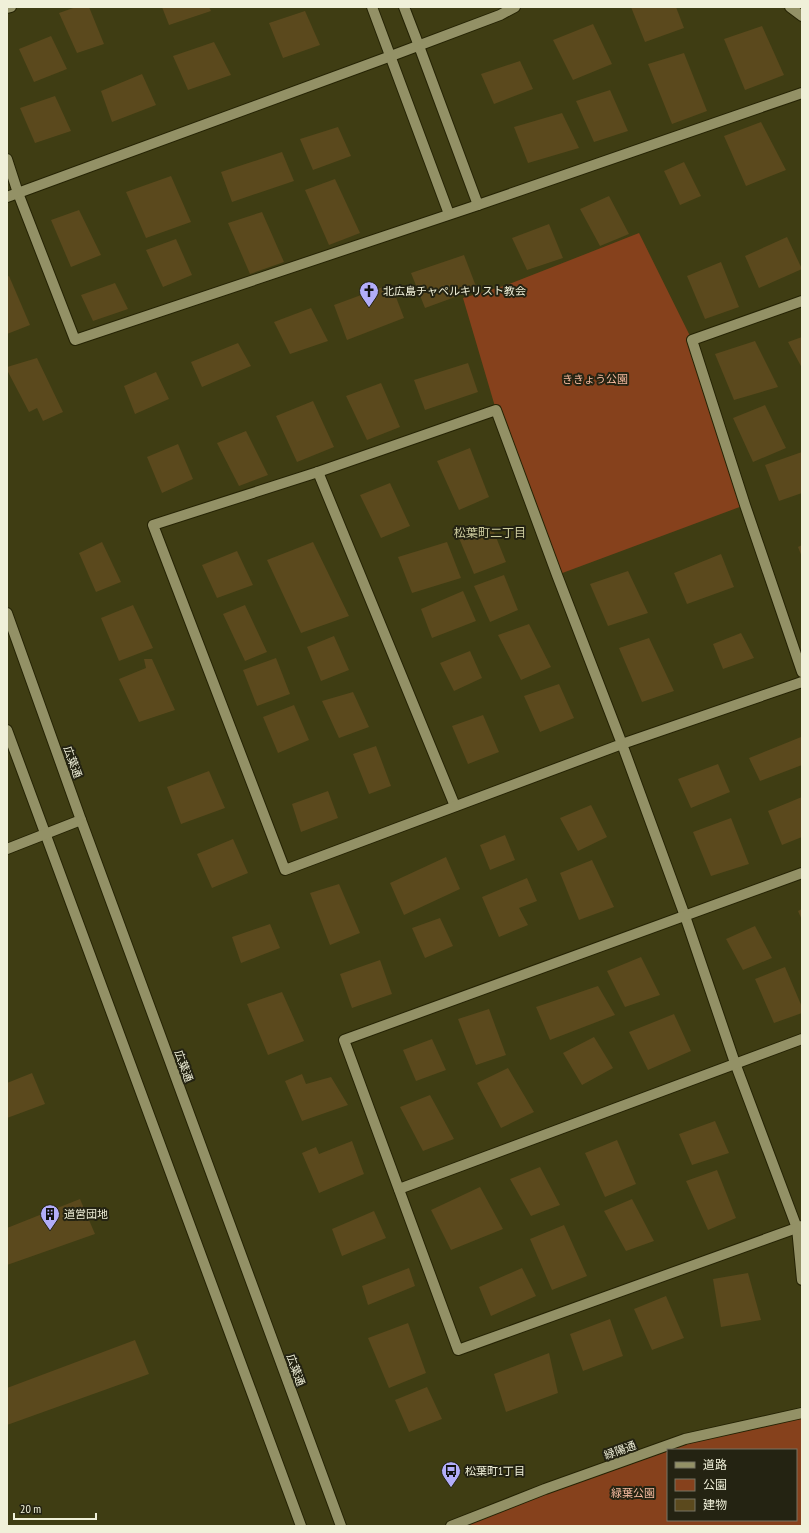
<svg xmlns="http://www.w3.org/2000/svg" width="809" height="1533" font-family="'PT Sans Narrow','Noto Sans JP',sans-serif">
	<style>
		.green { fill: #86411c; fill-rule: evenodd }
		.building { fill: #5b491d }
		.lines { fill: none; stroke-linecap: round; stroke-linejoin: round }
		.minor-casing { stroke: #252304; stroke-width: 12 }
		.minor { stroke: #939166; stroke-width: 10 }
		.labels { text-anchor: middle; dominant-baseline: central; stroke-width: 4; stroke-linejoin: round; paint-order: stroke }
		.poi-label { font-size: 11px; fill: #f0f0d9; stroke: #242312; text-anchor: start }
		.park-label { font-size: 11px; fill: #f3b99e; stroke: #242312 }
		.street-label { font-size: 11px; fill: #f0f0d9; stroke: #242312 }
		.neighbourhood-label { font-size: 12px; fill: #cfcea0; stroke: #242312 }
	</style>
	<rect width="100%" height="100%" fill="#3f3d13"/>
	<g class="green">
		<path d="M639,233L692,340L745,505L557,575L496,410L463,298L507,285Z"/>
		<path d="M802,1413V1526H451L685,1439ZM668,1450H796V1520H668Z"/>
	</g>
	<g class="building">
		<path d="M76,7H89L104,44L77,53L59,13Z"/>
		<path d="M162,7H209L211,11L169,25Z"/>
		<path d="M631,7H676L684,28L645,42Z"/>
		<path d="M305,11L320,45L283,58L269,23Z"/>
		<path d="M593,24L612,64L573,80L553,40Z"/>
		<path d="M762,26L784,75L745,90L724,39Z"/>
		<path d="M51,36L67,69L34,82L19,49Z"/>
		<path d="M214,42L231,75L188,90L173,56Z"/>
		<path d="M684,53L707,111L672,124L648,64Z"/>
		<path d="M520,61L533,89L494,104L481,74Z"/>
		<path d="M142,74L156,105L112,122L101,91Z"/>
		<path d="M610,90L628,131L594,142L576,101Z"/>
		<path d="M55,96L71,131L35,143L20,108Z"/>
		<path d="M562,113L579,148L528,163L514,127Z"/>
		<path d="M761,122L786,170L746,186L724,136Z"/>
		<path d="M338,127L351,156L313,170L300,139Z"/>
		<path d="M282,152L294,181L232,202L221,172Z"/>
		<path d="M684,162L701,196L680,205L664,171Z"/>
		<path d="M171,176L191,222L146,238L126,192Z"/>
		<path d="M335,179L360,233L329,245L305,190Z"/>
		<path d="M609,196L629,234L600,246L580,209Z"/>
		<path d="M79,210L101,255L71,267L51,220Z"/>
		<path d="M262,212L284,262L250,274L228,223Z"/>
		<path d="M549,224L563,258L527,270L512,238Z"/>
		<path d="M787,237L802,269L759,288L745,256Z"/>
		<path d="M176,239L192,275L163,287L146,250Z"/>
		<path d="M464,255L477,289L425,308L411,273Z"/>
		<path d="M721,262L739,307L705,319L687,276Z"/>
		<path d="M9,276L30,325L7,334V277Z"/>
		<path d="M115,283L128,309L93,321L81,295Z"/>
		<path d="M391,284L404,318L347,340L334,305Z"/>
		<path d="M311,308L328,341L290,354L274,322Z"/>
		<path d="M802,337V368L788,342Z"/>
		<path d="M755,341L778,387L734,400L715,354Z"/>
		<path d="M238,343L251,366L202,387L191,362Z"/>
		<path d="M37,358L63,412L43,421L37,408L29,412L7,370V367Z"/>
		<path d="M468,363L478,392L425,410L414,380Z"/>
		<path d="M156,372L169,399L135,414L124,386Z"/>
		<path d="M381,383L400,427L367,440L346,396Z"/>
		<path d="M313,401L334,447L297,462L276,416Z"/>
		<path d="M765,405L786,448L753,462L733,418Z"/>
		<path d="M246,431L268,475L239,486L217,443Z"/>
		<path d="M178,444L193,479L162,493L147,457Z"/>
		<path d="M470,448L489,497L459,510L437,461Z"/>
		<path d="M802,452V493L779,501L765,465Z"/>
		<path d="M390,483L410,526L381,538L360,495Z"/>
		<path d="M492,527L506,562L474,574L459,538Z"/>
		<path d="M102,542L121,582L96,592L79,553Z"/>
		<path d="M313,542L349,616L301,633L267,560Z"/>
		<path d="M447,542L461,578L412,593L398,557Z"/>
		<path d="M802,545V557L798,547Z"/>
		<path d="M237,551L253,585L217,598L202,565Z"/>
		<path d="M721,554L734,587L687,604L674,573Z"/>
		<path d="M628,571L648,613L608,626L590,584Z"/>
		<path d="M504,575L518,610L490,622L474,586Z"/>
		<path d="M463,591L476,621L432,638L421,609Z"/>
		<path d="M133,605L153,648L119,661L101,618Z"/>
		<path d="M245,605L267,652L245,661L223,614Z"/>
		<path d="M529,624L551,667L521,680L498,635Z"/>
		<path d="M741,633L754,658L723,669L713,644Z"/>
		<path d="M334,636L349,670L321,681L307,647Z"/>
		<path d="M649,638L674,691L642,702L619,648Z"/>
		<path d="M470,651L482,678L454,691L440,663Z"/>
		<path d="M276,658L290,694L257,706L243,670Z"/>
		<path d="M144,659H152L175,710L139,722L119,679L146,668Z"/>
		<path d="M559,684L574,718L540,732L524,696Z"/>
		<path d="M353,692L369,727L339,738L322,701Z"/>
		<path d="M294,705L309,740L278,753L263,717Z"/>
		<path d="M483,715L499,752L468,764L452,726Z"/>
		<path d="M801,737L802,765L760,781L749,758Z"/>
		<path d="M376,746L391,786L369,794L353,754Z"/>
		<path d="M718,764L730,792L691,808L678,779Z"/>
		<path d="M209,771L225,808L181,824L167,787Z"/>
		<path d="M328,791L338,818L301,832L292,804Z"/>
		<path d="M802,797V837L782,845L768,811Z"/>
		<path d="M591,805L607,837L578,851L560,818Z"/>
		<path d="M731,818L749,864L711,876L693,832Z"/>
		<path d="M505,835L515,860L490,870L480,845Z"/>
		<path d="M233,839L248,873L212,888L197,854Z"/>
		<path d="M446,857L460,889L404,915L390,883Z"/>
		<path d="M592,860L614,907L579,920L560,873Z"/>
		<path d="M527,878L537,901L519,908L528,925L499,937L482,897Z"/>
		<path d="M339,884L360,933L330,945L310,893Z"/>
		<path d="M802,909V920L798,911Z"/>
		<path d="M440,918L453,946L425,958L412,928Z"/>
		<path d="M270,924L280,948L241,963L232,937Z"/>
		<path d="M755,926L772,958L743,970L726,939Z"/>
		<path d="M641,957L660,995L625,1007L607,971Z"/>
		<path d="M380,960L392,994L352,1008L340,974Z"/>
		<path d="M785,967L802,1007V1013L774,1023L755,979Z"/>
		<path d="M598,986L615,1015L550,1040L536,1007Z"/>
		<path d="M282,992L304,1041L268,1055L247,1004Z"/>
		<path d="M489,1009L506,1055L476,1065L458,1019Z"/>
		<path d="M674,1014L691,1051L648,1070L629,1032Z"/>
		<path d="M594,1037L613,1068L582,1085L563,1053Z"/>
		<path d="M432,1039L446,1070L416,1081L403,1050Z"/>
		<path d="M508,1068L534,1112L501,1128L477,1083Z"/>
		<path d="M32,1073L45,1104L7,1118V1083Z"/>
		<path d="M302,1074L306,1084L331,1077L348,1105L302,1121L285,1081Z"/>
		<path d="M430,1095L454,1139L423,1151L400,1107Z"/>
		<path d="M715,1121L729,1153L692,1165L679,1134Z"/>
		<path d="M617,1140L636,1184L605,1197L585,1153Z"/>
		<path d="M352,1141L364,1174L319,1193L302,1153L316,1147L319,1154Z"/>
		<path d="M540,1167L560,1205L531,1216L510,1179Z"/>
		<path d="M717,1170L736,1218L708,1230L686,1181Z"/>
		<path d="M480,1187L503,1229L451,1250L431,1210Z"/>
		<path d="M80,1199L95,1234L7,1265V1228Z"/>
		<path d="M632,1199L654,1241L626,1251L604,1211Z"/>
		<path d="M374,1211L386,1238L342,1256L332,1229Z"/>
		<path d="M564,1225L587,1276L552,1290L530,1239Z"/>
		<path d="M409,1268L415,1286L368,1305L362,1286Z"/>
		<path d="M522,1268L536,1296L491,1316L479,1287Z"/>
		<path d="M748,1273L761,1320L721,1327L713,1279Z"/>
		<path d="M666,1296L684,1338L652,1350L634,1309Z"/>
		<path d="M610,1319L623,1356L583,1371L570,1334Z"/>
		<path d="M408,1323L426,1373L389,1388L368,1338Z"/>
		<path d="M135,1340L149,1374L7,1425V1388Z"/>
		<path d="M549,1353L558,1393L506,1412L494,1374Z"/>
		<path d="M427,1387L442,1419L409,1432L395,1400Z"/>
	</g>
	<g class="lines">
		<defs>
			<g id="minor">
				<path d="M372,7L449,214"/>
				<path d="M404,7L419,46L478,205"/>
				<path d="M790,7L802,16"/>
				<path d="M7,8L11,7"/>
				<path d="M7,159L18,193L75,340L478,205L802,93"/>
				<path d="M7,197L391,56L500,15L515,7"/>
				<path d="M802,301L692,340L745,505L802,672"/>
				<path d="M318,472L455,806"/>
				<path d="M7,613L81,820L341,1526"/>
				<path d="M802,682L622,744L285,870L153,525L318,472L496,410L557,575L622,744L685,916L735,1063L797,1228L802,1280"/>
				<path d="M7,730L301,1526"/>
				<path d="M7,849L81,820"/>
				<path d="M802,873L344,1040L458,1350L802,1226"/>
				<path d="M399,1189L802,1039"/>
				<path d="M451,1526L545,1489L685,1439L802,1413"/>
			</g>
		</defs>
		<use href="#minor" class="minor-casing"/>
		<use href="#minor" class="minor"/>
	</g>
	<defs>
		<symbol id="church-pin" viewBox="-11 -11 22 30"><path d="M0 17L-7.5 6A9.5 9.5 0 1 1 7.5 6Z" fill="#b2adf9" stroke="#242312"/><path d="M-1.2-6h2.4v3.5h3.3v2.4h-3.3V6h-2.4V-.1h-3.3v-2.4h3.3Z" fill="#111"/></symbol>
		<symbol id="building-pin" viewBox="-11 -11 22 30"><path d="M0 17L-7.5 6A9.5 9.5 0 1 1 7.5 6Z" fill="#b2adf9" stroke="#242312"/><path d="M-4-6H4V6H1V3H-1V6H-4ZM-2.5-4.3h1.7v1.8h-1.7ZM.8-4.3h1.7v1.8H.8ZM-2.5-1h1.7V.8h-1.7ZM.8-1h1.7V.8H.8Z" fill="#111"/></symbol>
		<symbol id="bus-pin" viewBox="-11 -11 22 30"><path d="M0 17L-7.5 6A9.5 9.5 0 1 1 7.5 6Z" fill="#b2adf9" stroke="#242312"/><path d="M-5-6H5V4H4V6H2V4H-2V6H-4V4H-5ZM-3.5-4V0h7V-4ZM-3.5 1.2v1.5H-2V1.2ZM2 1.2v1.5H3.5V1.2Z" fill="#111"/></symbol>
	</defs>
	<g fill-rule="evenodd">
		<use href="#church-pin" x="358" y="280" width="22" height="30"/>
		<use href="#building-pin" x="39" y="1203" width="22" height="30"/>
		<use href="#bus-pin" x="440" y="1460" width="22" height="30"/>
	</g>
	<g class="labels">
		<g class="poi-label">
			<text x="383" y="291">北広島チャペルキリスト教会</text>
			<text x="64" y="1214">道営団地</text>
			<text x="465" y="1471">松葉町1丁目</text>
		</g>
		<g class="park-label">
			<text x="595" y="379">ききょう公園</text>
			<text x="633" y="1493">緑葉公園</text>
		</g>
		<g class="street-label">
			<text transform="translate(73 762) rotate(70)">広葉通</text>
			<text transform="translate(184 1066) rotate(70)">広葉通</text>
			<text transform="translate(296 1370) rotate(70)">広葉通</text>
			<text transform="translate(620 1450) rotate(-20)">緑陽通</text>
		</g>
		<g class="neighbourhood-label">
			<text x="490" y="532">松葉町二丁目</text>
		</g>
	</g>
	<rect width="809" height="1533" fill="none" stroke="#f0f0d9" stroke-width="16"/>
	<rect x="667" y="1449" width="130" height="72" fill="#242312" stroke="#767562"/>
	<rect x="675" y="1462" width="20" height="6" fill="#939166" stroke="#767562"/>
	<text x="703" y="1469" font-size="12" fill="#f0f0d9">道路</text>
	<rect x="675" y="1479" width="20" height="12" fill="#86411c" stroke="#767562"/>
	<text x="703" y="1489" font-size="12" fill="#f0f0d9">公園</text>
	<rect x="675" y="1499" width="20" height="12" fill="#5b491d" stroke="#767562"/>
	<text x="703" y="1509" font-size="12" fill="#f0f0d9">建物</text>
	<path d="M14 1513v6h82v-6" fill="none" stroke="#f0f0d9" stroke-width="2"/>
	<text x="20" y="1513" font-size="12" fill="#f0f0d9" stroke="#242312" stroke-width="3" paint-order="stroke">20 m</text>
</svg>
